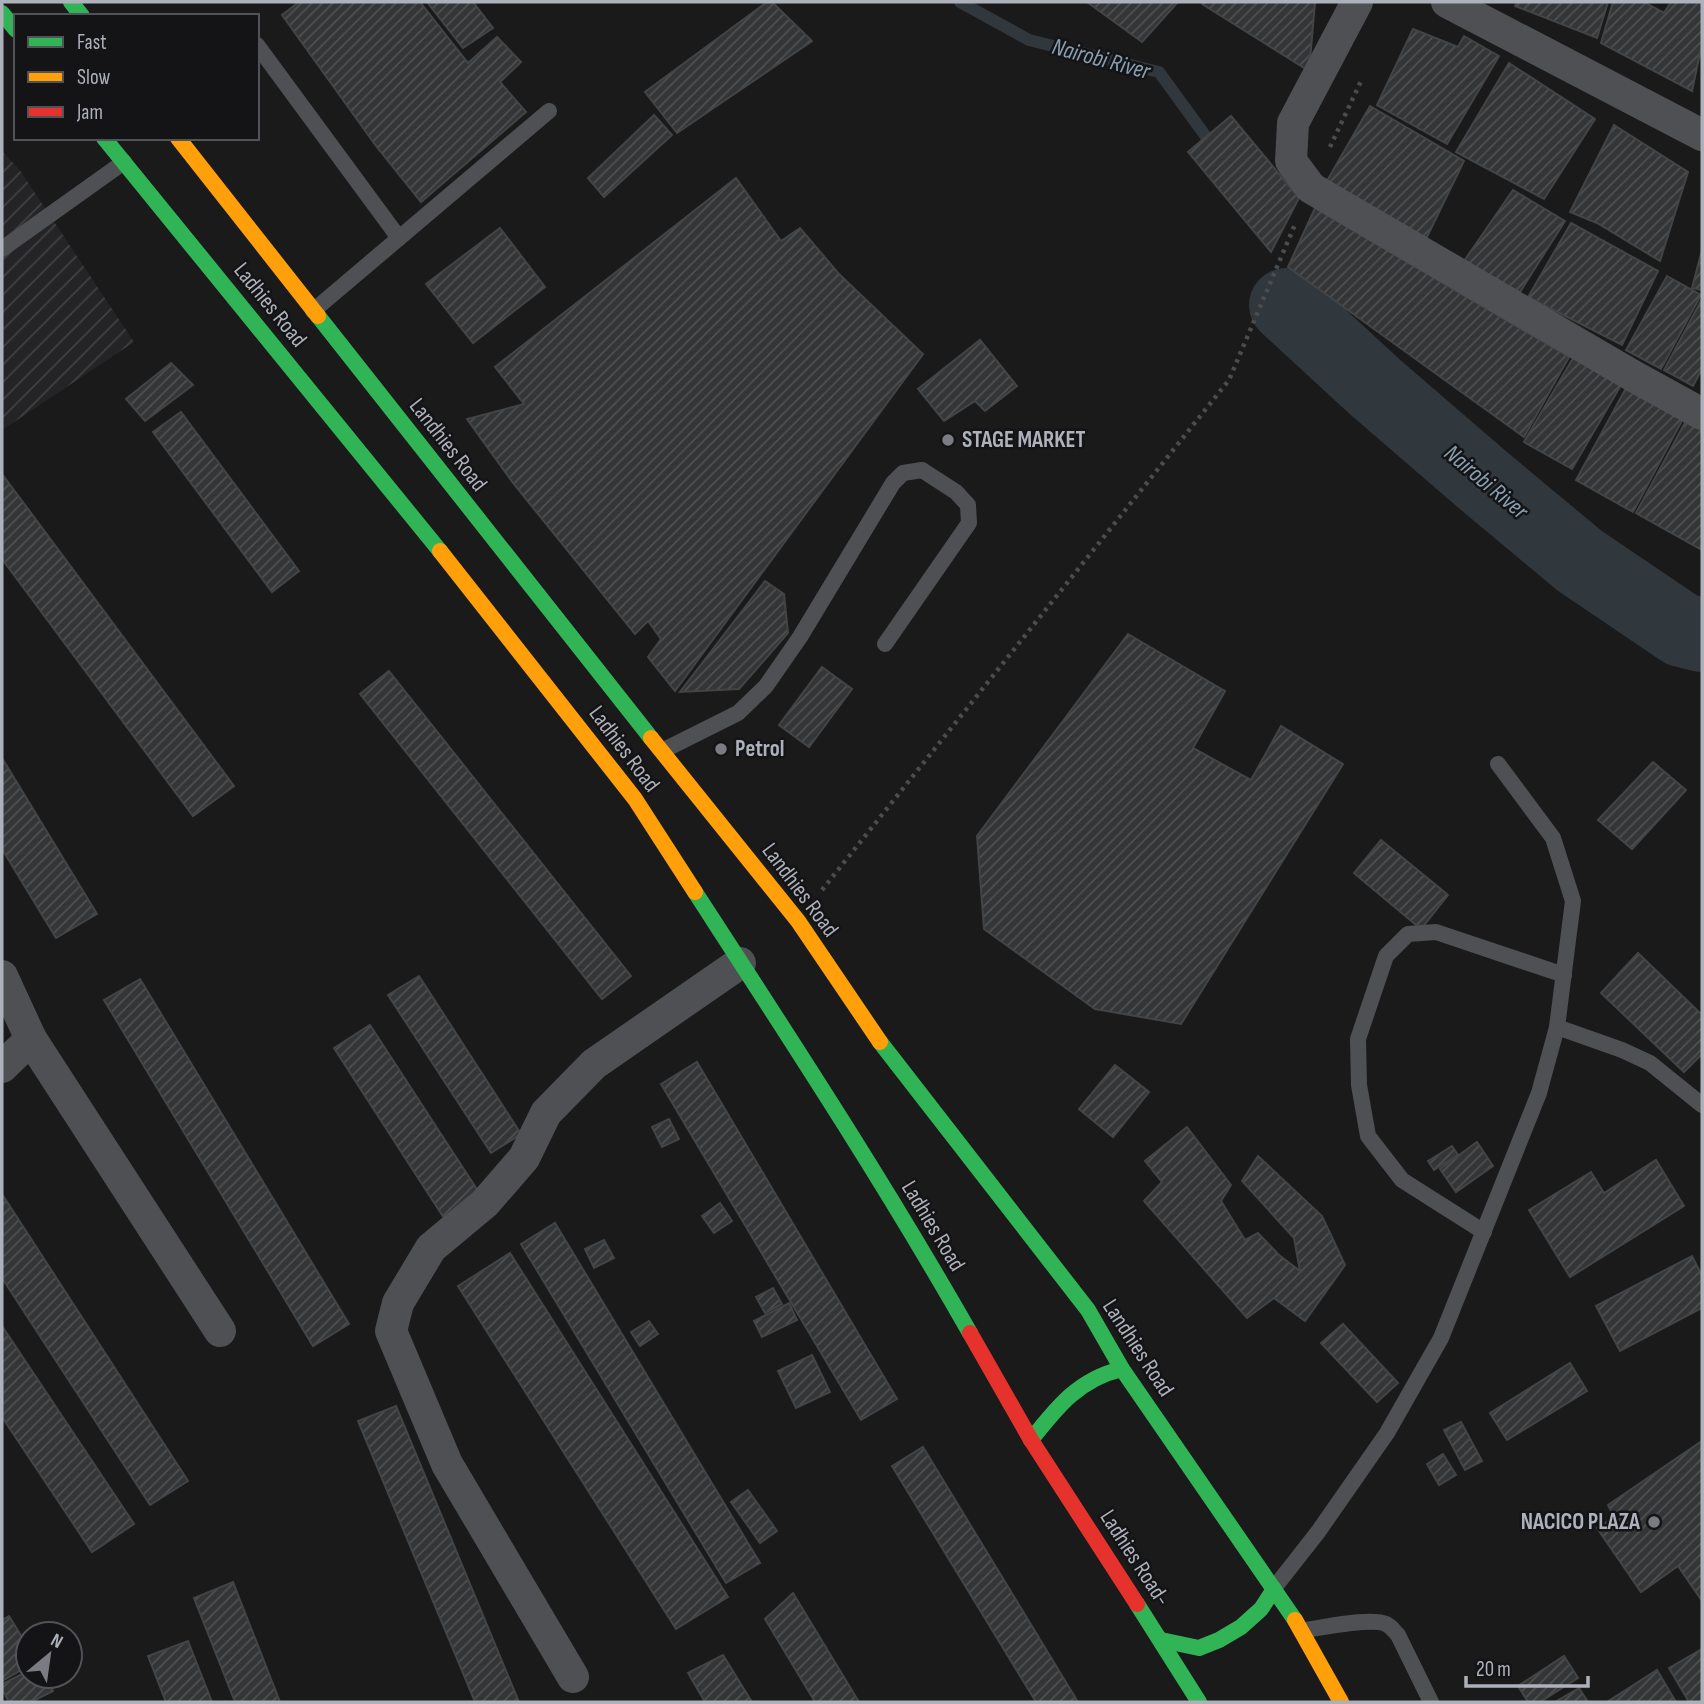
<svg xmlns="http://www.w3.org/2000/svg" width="1704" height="1704" font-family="'Sofia Sans Condensed',sans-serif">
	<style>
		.industrial { fill: url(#industrial-furrows) }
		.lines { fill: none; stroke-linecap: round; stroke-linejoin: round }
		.stream { stroke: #30383d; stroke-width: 12 }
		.river { stroke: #30383d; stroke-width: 74 }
		.building { fill: url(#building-hatch); stroke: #434446; stroke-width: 2 }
		.path { stroke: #4a4c4e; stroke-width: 4.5; stroke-dasharray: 3.5 5; stroke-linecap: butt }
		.lane { stroke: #4f5053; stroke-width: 16 }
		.street { stroke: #4f5053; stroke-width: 32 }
		.fast { stroke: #30b455; stroke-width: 16 }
		.slow { stroke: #ff9f0a; stroke-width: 16 }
		.jam { stroke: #e5322d; stroke-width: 16 }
		.poi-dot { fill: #7a7c82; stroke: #141416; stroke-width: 2.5 }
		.labels { text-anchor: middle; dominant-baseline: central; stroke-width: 5; stroke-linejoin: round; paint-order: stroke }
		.street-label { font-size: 23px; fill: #adb1ba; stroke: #141416 }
		.poi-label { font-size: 23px; font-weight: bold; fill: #adb1ba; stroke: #141416; text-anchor: start }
		.water-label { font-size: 24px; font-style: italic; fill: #889fb1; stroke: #141416 }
	</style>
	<defs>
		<pattern id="industrial-furrows" width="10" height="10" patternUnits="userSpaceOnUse" patternTransform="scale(1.75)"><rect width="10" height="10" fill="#242426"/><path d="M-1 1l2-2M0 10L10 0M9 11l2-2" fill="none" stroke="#414143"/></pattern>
		<pattern id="building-hatch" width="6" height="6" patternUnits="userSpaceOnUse" patternTransform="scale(1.75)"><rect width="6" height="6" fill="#343536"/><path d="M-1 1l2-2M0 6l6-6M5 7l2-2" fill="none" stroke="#4f5051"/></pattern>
	</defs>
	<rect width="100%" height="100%" fill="#1a1a1a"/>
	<path class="industrial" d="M2,151L19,169L134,342L2,430Z"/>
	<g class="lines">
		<path class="stream" d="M960,2L1029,40L1159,72L1215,149"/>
		<path class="river" d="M1286,305L1375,387L1484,481L1580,561L1682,630L1702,635"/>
	</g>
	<g class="building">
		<path d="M299,2H420L468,63L497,37L521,62L500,82L526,112L421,202L376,146L282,15Z"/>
		<path d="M427,2H473L493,28L463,48Z"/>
		<path d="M767,2H772L812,41L677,133L645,92Z"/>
		<path d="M1087,2H1178L1142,42Z"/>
		<path d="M1202,2H1313L1315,3L1309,71L1202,4Z"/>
		<path d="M1517,2H1608L1597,38L1515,6Z"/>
		<path d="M1613,2H1644L1664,13L1671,2H1702V44L1692,91L1601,43Z"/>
		<path d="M1413,29L1458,47L1464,36L1499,56L1447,144L1377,105Z"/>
		<path d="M1509,63L1595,119L1544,199L1456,152Z"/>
		<path d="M1370,106L1464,161L1425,241L1324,186Z"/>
		<path d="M654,115L672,135L604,197L588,178Z"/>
		<path d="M1231,116L1299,198L1271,252L1188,152Z"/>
		<path d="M1614,125L1688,172L1660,261L1597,223L1570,212Z"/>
		<path d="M736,178L781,241L800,228L839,274L923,354L675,691L648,657L661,639L648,621L635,634L513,483L467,419L524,404L495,367Z"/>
		<path d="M1513,190L1565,221L1520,292L1462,264Z"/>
		<path d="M1315,208L1569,357L1524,437L1288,267Z"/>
		<path d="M1571,223L1658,271L1622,345L1528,297Z"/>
		<path d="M500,228L545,287L473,343L426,284Z"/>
		<path d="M1702,250V290L1692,288Z"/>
		<path d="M1667,276L1701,295L1661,369L1626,350Z"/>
		<path d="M1702,299V369L1693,386L1664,370Z"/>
		<path d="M980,340L1017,386L985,411L975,401L944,421L918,389Z"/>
		<path d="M1573,358L1621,385L1572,469L1524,442Z"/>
		<path d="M171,363L193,385L145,421L126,399Z"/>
		<path d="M1627,386L1684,417L1633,512L1576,480Z"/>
		<path d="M181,412L299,571L272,592L153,432Z"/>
		<path d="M1687,419L1702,428V550L1636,513Z"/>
		<path d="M2,474L234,786L193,816L2,559Z"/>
		<path d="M765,581L784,594L788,633L739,689L680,692Z"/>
		<path d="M1128,634L1225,691L1193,748L1251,780L1281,726L1343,764L1181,1024L1095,1009L984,929L977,836Z"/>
		<path d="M822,667L852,689L809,747L779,725Z"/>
		<path d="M389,671L631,976L602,999L360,694Z"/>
		<path d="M2,758L97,914L56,938L2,849Z"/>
		<path d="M1653,762L1686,790L1632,849L1598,820Z"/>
		<path d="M1381,840L1448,895L1421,929L1354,873Z"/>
		<path d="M1638,953L1702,1015V1054L1684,1072L1601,993Z"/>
		<path d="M419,976L521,1134L491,1153L388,995Z"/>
		<path d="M140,979L349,1324L313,1346L104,1000Z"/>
		<path d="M370,1025L480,1194L444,1218L334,1048Z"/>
		<path d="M697,1062L897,1399L861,1420L661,1084Z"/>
		<path d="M1115,1065L1149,1092L1113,1137L1079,1109Z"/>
		<path d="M669,1119L679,1139L662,1147L652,1127Z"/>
		<path d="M1187,1127L1231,1185L1221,1201L1245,1240L1258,1233L1279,1255L1300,1271L1294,1238L1242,1181L1258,1156L1322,1216L1345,1265L1305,1321L1274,1298L1247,1318L1144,1201L1162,1182L1145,1161Z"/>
		<path d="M1477,1142L1493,1166L1456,1192L1440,1169Z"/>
		<path d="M1452,1146L1458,1155L1434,1170L1428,1161Z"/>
		<path d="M1656,1160L1684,1206L1570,1277L1529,1210L1591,1172L1604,1193Z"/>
		<path d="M2,1194L188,1481L150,1505L2,1278Z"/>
		<path d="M720,1203L732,1221L714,1233L702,1216Z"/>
		<path d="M555,1223L760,1563L726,1583L521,1244Z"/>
		<path d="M604,1240L614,1258L594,1268L585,1249Z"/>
		<path d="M510,1253L728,1597L676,1629L458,1286Z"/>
		<path d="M1692,1256L1702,1276V1308L1620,1351L1596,1306Z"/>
		<path d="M773,1288L782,1304L765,1313L756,1297Z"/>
		<path d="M789,1303L797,1320L762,1337L754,1321Z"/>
		<path d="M649,1321L658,1334L640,1346L631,1332Z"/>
		<path d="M1343,1324L1398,1383L1377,1402L1321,1343Z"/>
		<path d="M2,1326L134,1524L92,1552L2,1417Z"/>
		<path d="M812,1355L830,1392L796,1408L778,1371Z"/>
		<path d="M1570,1363L1587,1391L1507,1440L1490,1413Z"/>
		<path d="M396,1406L519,1702H475L358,1421Z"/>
		<path d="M1461,1422L1482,1461L1465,1470L1444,1430Z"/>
		<path d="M1702,1441V1601L1678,1566L1641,1592L1597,1528L1614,1517L1608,1505Z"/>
		<path d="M923,1447L1078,1702H1036L892,1466Z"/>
		<path d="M1443,1454L1456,1475L1439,1485L1427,1464Z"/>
		<path d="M748,1490L777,1531L760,1543L731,1502Z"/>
		<path d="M233,1582L280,1702H235L194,1598Z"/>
		<path d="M793,1593L859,1702H815L765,1619Z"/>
		<path d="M9,1616L28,1647V1666L2,1681V1620Z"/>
		<path d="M188,1641L212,1702H166L148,1656Z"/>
		<path d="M1702,1649V1702H1689L1669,1668Z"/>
		<path d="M723,1655L752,1702H705L688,1673Z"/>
		<path d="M1564,1656L1578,1678L1540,1702H1528L1518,1686Z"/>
		<path d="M1657,1670L1676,1702H1607Z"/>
		<path d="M28,1671V1676H45L53,1691L31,1702H9L2,1689V1684Z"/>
		<path d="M1579,1688L1588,1702H1555Z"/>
	</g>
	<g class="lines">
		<g class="path">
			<path d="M1330,147L1362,79"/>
			<path d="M822,890L1229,380L1296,222"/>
		</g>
		<g class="lane">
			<path d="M257,45L399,238"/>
			<path d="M2,249L124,162"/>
			<path d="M313,311L549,111"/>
			<path d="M662,751L738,713L766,686L800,637L893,483L903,473L922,470L956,492L968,505L969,523L885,644"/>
			<path d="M1557,1027L1622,1050L1650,1063L1702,1105"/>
			<path d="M1484,1232L1402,1180L1368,1136L1359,1085L1358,1039L1386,956L1408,934L1436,932L1564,975"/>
			<path d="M1274,1588L1318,1532L1387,1433L1441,1338L1539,1093L1557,1027L1573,901L1553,838L1498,764"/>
			<path d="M1304,1630C1322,1628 1371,1617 1386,1624C1391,1626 1394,1631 1398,1635L1431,1702"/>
		</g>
		<g class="street">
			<path d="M1357,2L1293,123L1291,161L1311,188L1635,377L1702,414"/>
			<path d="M1447,2L1702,135"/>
			<path d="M2,976L31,1039"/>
			<path d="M2,1067L31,1039L220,1331"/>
			<path d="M573,1677L447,1464L391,1331L398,1303L431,1248L485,1203L524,1158L546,1113L594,1064L740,963"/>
		</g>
		<g class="fast">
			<path d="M71,2L82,16"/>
			<path d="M2,13L16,30"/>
			<path d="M104,138L440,551"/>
			<path d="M318,316L651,738"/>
			<path d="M695,892C789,1037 884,1182 970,1333"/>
			<path d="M880,1042L1088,1310L1122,1369L1295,1620"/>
			<path d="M1031,1440C1057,1407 1079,1379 1122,1369"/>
			<path d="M1137,1604L1199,1702"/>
			<path d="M1161,1640L1199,1648L1219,1640L1241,1627L1261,1609L1274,1589"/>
		</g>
		<g class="slow">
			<path d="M178,138L318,316"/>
			<path d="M440,551L635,799L695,892"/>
			<path d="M651,738L798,921L880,1042"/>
			<path d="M1295,1620L1341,1702"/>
		</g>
		<path class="jam" d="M970,1333L1031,1440L1137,1604"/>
	</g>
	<g class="poi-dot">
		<circle cx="948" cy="440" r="7"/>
		<circle cx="721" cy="749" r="7"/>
		<circle cx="1654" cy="1522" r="7"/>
	</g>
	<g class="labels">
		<g class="street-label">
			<text transform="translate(270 305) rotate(51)">Ladhies Road</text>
			<text transform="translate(448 445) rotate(52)">Landhies Road</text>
			<text transform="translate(624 749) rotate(53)">Ladhies Road</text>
			<text transform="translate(800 890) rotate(53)">Landhies Road</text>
			<text transform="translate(933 1226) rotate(59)">Ladhies Road</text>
			<text transform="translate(1138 1348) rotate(57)">Landhies Road</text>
			<text transform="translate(1135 1558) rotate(57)">Ladhies Road-</text>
		</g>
		<g class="poi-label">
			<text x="962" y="440">STAGE MARKET</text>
			<text x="735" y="749">Petrol</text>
			<text x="1640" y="1522" text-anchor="end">NACICO PLAZA</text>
		</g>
		<g class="water-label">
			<text transform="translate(1101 59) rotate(15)">Nairobi River</text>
			<text transform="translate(1486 482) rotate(40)">Nairobi River</text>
		</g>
	</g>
	<rect width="1704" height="1704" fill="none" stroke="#adb1ba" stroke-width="7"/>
	<rect x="14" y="14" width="245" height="126" fill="#141416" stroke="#515358" stroke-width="2"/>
	<rect x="28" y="37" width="35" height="10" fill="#30b455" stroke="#515358" stroke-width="2"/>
	<text x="77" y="49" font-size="21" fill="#adb1ba">Fast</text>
	<rect x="28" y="72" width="35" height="10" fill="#ff9f0a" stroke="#515358" stroke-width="2"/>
	<text x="77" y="84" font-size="21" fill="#adb1ba">Slow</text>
	<rect x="28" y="107" width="35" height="10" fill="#e5322d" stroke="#515358" stroke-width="2"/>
	<text x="77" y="119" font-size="21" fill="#adb1ba">Jam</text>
	<g transform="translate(49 1655) rotate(29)"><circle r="33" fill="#141416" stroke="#515358" stroke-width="2"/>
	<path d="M0-5L12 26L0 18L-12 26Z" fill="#7a7c82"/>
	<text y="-10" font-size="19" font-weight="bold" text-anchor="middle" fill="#adb1ba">N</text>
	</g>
	<path d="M1466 1676v10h122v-10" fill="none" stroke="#adb1ba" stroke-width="3.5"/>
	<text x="1476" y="1676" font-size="21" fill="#adb1ba" stroke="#141416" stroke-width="5" paint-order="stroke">20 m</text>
</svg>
